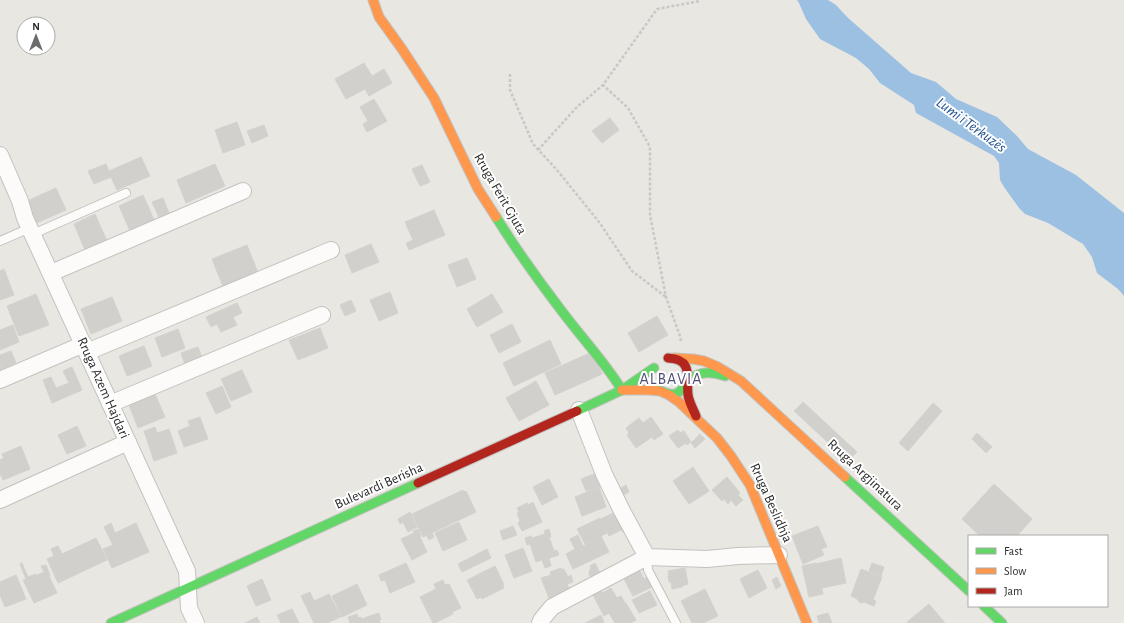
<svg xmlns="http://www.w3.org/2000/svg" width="1124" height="623" font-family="'Alegreya Sans',sans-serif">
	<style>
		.water { fill: #9cc0e2 }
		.building { fill: #d1d0cc; stroke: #d3d2cd }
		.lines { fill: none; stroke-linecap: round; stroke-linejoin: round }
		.lane-casing { stroke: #c2c2c0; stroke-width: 10 }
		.street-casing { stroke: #c2c2c0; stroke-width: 18 }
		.fast-casing { stroke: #c2c2c0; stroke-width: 11 }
		.slow-casing { stroke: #c2c2c0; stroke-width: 11 }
		.jam-casing { stroke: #c2c2c0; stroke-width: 11 }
		.path { stroke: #c8c8c7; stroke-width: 2.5; stroke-dasharray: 3 2; stroke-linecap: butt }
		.lane { stroke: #fcfbfa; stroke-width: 8 }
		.street { stroke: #fcfbfa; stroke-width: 16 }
		.fast { stroke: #63d668; stroke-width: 9 }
		.slow { stroke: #ff974d; stroke-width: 9 }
		.jam { stroke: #b3261e; stroke-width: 9 }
		.labels { text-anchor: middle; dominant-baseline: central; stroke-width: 4; stroke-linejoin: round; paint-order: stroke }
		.street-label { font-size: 14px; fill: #2a2a2a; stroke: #fff }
		.water-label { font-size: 15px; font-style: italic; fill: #1c4d8d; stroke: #fff }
		.quarter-label { font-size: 16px; letter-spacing: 1px; fill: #514f76; stroke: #fff }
	</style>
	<rect width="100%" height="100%" fill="#e8e7e1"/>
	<path class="water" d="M797,0H828L836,5L847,17L911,73L936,82L956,99L997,117L1017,136L1028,149L1076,175L1124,213V296L1118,289L1097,273L1092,257L1083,244L1048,223L1025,214L1019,208L1004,187L1000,180L999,163L994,156L916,113L914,105L880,83L869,69L856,58L820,39L806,19L799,3Z"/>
	<g class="building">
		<path d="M364,63L372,76L384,69L392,83L369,96L365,89L346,99L335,79Z"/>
		<path d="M374,99L387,121L367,132L363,124L368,121L360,107Z"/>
		<path d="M610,118L619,130L602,143L592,131Z"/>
		<path d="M237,122L245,145L223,153L215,130Z"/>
		<path d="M264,125L268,136L252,143L247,131Z"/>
		<path d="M141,157L150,176L117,190L111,177L94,184L88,171L106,164L109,171Z"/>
		<path d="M215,164L225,186L186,203L177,180Z"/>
		<path d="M422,165L430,182L420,186L412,169Z"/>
		<path d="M56,188L66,210L34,224L25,202Z"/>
		<path d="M143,195L155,222L131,233L119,206Z"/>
		<path d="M163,198L169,213L159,217L152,202Z"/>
		<path d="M434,210L445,235L409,250L406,243L413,240L405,222Z"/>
		<path d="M95,214L107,241L85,250L74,224Z"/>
		<path d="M371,244L379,262L352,273L345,255Z"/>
		<path d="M247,245L259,275L224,289L212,259Z"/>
		<path d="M467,258L476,279L457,287L448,265Z"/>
		<path d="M4,269L14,295L0,300V271Z"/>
		<path d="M390,292L398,313L379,321L370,300Z"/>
		<path d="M36,294L49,325L19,336L7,306Z"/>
		<path d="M492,294L503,312L477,327L467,309Z"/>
		<path d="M112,297L122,321L91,334L81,309Z"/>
		<path d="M351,300L356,311L345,316L340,305Z"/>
		<path d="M237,303L242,313L233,317L237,325L221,332L217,324L211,327L206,317Z"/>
		<path d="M657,316L668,335L639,352L628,333Z"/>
		<path d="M512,324L521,342L499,353L490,335Z"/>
		<path d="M13,325L19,342L0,350V330Z"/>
		<path d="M320,328L328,348L298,360L289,340Z"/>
		<path d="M178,329L185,348L162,357L155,338Z"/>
		<path d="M550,340L561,364L514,386L503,363Z"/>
		<path d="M144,346L152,366L127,376L119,356Z"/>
		<path d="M198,347L202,358L185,365L181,353Z"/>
		<path d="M11,351L16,363L0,370V355Z"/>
		<path d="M592,352L602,374L555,395L545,373Z"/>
		<path d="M72,367L82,390L52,403L43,380L51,377L56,388L69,383L63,371Z"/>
		<path d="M242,370L252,392L231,401L221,379Z"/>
		<path d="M536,381L549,405L519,421L506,398Z"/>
		<path d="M222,386L231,407L216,414L206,393Z"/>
		<path d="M155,394L165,417L138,428L129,405Z"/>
		<path d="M803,402L857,452L848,461L794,411Z"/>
		<path d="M933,403L942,411L908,451L899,443Z"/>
		<path d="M200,417L208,439L184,447L178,431L190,426L188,421Z"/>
		<path d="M651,417L663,434L654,440L652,437L636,448L627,435L629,433L626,428L639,418L643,423Z"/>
		<path d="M77,426L86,446L67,454L58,435Z"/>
		<path d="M155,427L157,433L169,429L177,453L154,461L144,431Z"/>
		<path d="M678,430L680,433L684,431L691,442L687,445L686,443L678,448L669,436Z"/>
		<path d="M977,433L992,447L986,453L972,439Z"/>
		<path d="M700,434L705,439L695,448L691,443Z"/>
		<path d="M21,446L30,469L3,480L0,474V460L4,458L2,454Z"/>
		<path d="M693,467L709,491L689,504L673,481Z"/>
		<path d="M599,472L604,485L586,491L581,479Z"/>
		<path d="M727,477L740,493L738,495L743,500L736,506L731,500L728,504L724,499L722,501L712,490Z"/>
		<path d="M549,479L558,497L542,505L533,487Z"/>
		<path d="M994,484L1032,519L1017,536H980L962,519Z"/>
		<path d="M626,485L629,492L621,496L618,490Z"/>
		<path d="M599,487L606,507L582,516L575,497Z"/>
		<path d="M463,490L464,492L466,491L476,512L423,537L412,514Z"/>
		<path d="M533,502L542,522L522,531L518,523L520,521L517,513L519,512L517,508L527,503L528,505Z"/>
		<path d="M617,511L627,530L623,532L621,530L609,536L601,519Z"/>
		<path d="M410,512L417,527L408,532L403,522L400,524L398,519Z"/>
		<path d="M600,518L607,533L585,544L577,529Z"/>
		<path d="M459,522L467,540L443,551L435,533Z"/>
		<path d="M111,523L115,533L136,523L149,552L112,568L103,549L113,545L104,527Z"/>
		<path d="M513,526L517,535L503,540L500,531Z"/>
		<path d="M818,526L827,547L821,549L824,555L803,564L792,536Z"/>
		<path d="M418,529L421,536L420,537L427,552L412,560L401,539L414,533L413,531Z"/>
		<path d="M549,529L551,537H549L554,551L557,550L559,555L549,558L551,566L545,568L542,560L536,562L530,544L527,545L525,538L531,536L532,538L545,534L544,531Z"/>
		<path d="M432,533L434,537L429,540L427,536Z"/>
		<path d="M578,535L583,546L601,536L609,552L573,569L566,554L575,549L570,539Z"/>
		<path d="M96,538L107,560L58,583L47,559L54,556L51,549L58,546L62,554Z"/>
		<path d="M523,548L532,571L514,578L505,555Z"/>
		<path d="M487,549L491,558L462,572L458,564Z"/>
		<path d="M841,558L846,583L822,588L816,564Z"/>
		<path d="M22,563L28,577L36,574L37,575L44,572L41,566L46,565L50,575L49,576L57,593L34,603L23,580L26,579L20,564Z"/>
		<path d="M406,563L415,582L390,593L385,580L381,581L379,575Z"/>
		<path d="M595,563L601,575L592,580L589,574L590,569L591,568L590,566Z"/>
		<path d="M816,563L823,594L809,597L802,566Z"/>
		<path d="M872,563L884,567L881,576L869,571Z"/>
		<path d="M495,566L504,585L503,586L504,588L482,599L481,597L477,599L467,580Z"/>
		<path d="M561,568L562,570L564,569L568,577L571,575L573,582L567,584L570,590L549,598L541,578L551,575L550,572Z"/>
		<path d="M685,568L688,584L682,586V587L672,589L671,582H669L668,576H669L668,571Z"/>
		<path d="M861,569L882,577L873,600L876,601L874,606L866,603L867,602L861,603L859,602L857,599L851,596Z"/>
		<path d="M758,570L767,588L749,598L740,579Z"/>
		<path d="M640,571L644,579L647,577L652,587L633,596L624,579Z"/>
		<path d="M16,575L26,599L5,607L0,595V582Z"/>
		<path d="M777,577L781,586L776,589L772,580Z"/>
		<path d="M262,579L271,600L256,606L247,586Z"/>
		<path d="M443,580L445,585L449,584L461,608L452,612L453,614L435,623H433L420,597L436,589L434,584Z"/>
		<path d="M357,584L367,605L342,617L332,596Z"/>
		<path d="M611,588L617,598L621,596L625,603H626L636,620L631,623H615L609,613L604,616L593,595L601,591L602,593Z"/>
		<path d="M705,589L718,616L703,623H692L681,601Z"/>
		<path d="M650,591L657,605L639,613L632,600Z"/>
		<path d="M310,592L314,601L329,594L341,617L327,623H314L301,596Z"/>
		<path d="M929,604L945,623H908L907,622Z"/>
		<path d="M292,609L299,623H281L277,615Z"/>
		<path d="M379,613L381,620H379L380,623H350L348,617L357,614L358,618L361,617V619Z"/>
		<path d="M828,613L832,623H819L817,616Z"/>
		<path d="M601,615L604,623H585Z"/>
		<path d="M257,617L260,623H245Z"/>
	</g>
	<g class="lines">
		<defs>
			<g id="lane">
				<path d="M33,234L126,193"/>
				<path d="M0,241L30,228"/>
				<path d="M647,557L648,570L676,623"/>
			</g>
			<g id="street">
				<path d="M0,155L20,201L25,218L187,571L189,608L196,623"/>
				<path d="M51,273L243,191"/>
				<path d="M87,352L331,250"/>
				<path d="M0,380L84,344"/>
				<path d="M110,404L322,315"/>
				<path d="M579,410L604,474L622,511L647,557L707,559L738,556L779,555"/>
				<path d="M0,500L128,442"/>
				<path d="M540,623L542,619L552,607L647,557"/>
			</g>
			<g id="fast">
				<path d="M496,217C516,249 538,280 561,310C581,337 604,361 622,390"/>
				<path d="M659,390C684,403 680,383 697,375C706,371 716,373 725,376"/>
				<path d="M577,411L622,390L654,368"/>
				<path d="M845,477L969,591"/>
				<path d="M984,606L1002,623"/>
				<path d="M111,623L418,483"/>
			</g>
			<g id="slow">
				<path d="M373,0L379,17L402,49L434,98L478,189L496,217"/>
				<path d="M674,358L693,359L704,361L718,367L741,381L845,477"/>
				<path d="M622,390H649L660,391L669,395L679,402L700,422L717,438L731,456L750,485L807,623"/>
			</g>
			<g id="jam">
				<path d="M668,358C694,359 686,378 688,395C689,402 693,409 696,416"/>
				<path d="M418,483L577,411"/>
			</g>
		</defs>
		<use href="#lane" class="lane-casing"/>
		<use href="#street" class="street-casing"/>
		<use href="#fast" class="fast-casing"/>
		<use href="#slow" class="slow-casing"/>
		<use href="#jam" class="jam-casing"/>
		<g class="path">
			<path d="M510,74V90L533,144L557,170L599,222L632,271L666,297"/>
			<path d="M538,150L577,107L603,85"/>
			<path d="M680,341L681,339L666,297L650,215V147L628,108L603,85L657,9L700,1"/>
		</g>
		<use href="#lane" class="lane"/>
		<use href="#street" class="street"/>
		<use href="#fast" class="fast"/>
		<use href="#slow" class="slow"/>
		<use href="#jam" class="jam"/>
	</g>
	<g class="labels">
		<g class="street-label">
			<text transform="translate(500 194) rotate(60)">Rruga Ferit Gjuta</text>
			<text transform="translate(103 388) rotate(66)">Rruga Azem Hajdari</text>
			<text transform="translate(865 475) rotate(43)">Rruga Argjinatura</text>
			<text transform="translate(379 486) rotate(-24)">Bulevardi Berisha</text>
			<text transform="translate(771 503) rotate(66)">Rruga Beslidhja</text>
		</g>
		<g class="water-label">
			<text transform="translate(971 125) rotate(36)">Lumi i Tërkuzës</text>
		</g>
		<g class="quarter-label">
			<text x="671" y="379">ALBAVIA</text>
		</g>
	</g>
	<rect x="968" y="535" width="140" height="72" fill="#ffffff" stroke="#aaaaaa"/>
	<rect x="976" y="548" width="20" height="6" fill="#63d668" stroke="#aaaaaa"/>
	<text x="1004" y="555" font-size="12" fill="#2a2a2a">Fast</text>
	<rect x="976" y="568" width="20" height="6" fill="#ff974d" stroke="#aaaaaa"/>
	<text x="1004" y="575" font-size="12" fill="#2a2a2a">Slow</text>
	<rect x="976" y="588" width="20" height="6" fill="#b3261e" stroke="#aaaaaa"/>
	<text x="1004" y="595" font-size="12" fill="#2a2a2a">Jam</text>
	<g transform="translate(36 36)"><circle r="19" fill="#ffffff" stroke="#aaaaaa"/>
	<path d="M0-3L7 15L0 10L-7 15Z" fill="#6c6c6a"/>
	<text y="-6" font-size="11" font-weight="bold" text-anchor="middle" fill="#2a2a2a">N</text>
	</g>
</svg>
